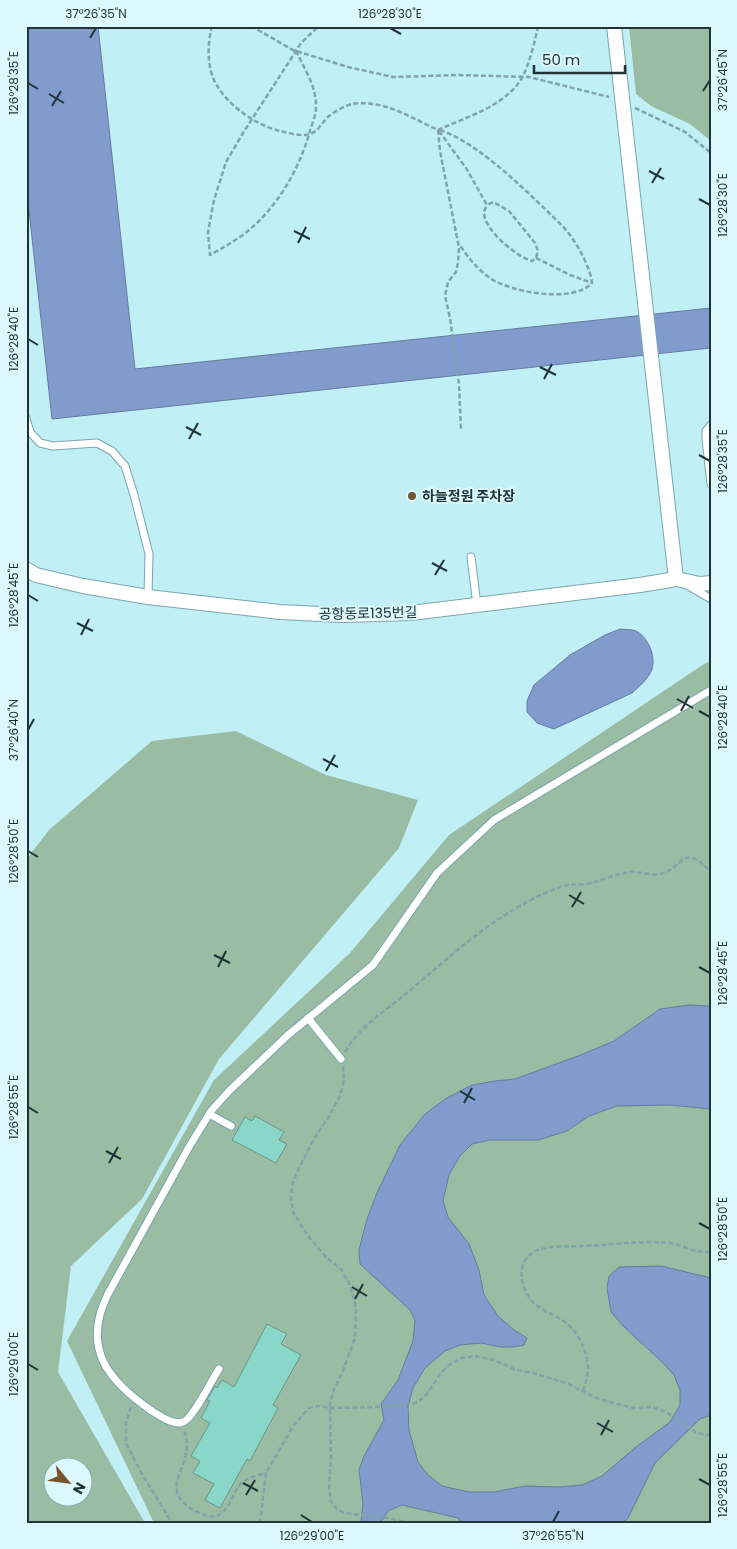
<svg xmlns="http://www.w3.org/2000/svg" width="737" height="1549" font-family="Poppins,'Noto Sans KR',sans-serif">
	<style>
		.green { fill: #99bca2; fill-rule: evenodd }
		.water { fill: #819bcd; stroke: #647ca0 }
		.building { fill: #89d7c8; stroke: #6a958d }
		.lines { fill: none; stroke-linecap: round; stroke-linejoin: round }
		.lane-casing { stroke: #7aa6ad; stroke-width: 9 }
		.street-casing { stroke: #7aa6ad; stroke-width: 16 }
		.path { stroke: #80a4aa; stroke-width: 2.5; stroke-dasharray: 5 2.5; stroke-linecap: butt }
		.lane { stroke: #fff; stroke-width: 7 }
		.street { stroke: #fff; stroke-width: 14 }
		.ticks { fill: none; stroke: #203336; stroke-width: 2 }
		.poi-dot { fill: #76552c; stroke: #dcf8fd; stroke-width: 2 }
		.labels { text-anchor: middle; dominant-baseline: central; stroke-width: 4; stroke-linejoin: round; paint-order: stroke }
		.poi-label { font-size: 14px; font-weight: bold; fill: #203336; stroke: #dcf8fd; text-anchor: start }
		.street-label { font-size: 14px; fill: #203336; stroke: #dcf8fd }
		.neatline { fill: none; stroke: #203336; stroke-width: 2 }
		.ticks-label { font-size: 12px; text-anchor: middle; fill: #203336 }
	</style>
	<rect width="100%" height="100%" fill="#c0eff6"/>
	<g class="green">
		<path d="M629,26H711V141L690,124L651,106L636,94Z"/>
		<path d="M711,661V1523H154L67,1341L214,1080L350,953L449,835L704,664Z"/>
		<path d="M236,731L326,775L418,800L399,848L219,1059L142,1199L71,1266L58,1372L145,1523H26V860L49,830L152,741ZM82,1466V1496H52V1466Z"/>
	</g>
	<g class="water">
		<path d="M26,26H98L135,369L711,308V348L52,419L26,183Z"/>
		<path d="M620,629C625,630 632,629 636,631C648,637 656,656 652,669C649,678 639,687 632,693L554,729L537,723L527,712V701L534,685L570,655L605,635Z"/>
		<path d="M689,1005L711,1006V1109L669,1105L617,1106L589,1116L567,1131L538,1140H490L472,1144L460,1156L449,1175L443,1201L448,1217L469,1244L479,1270L484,1295L498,1316L514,1330L527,1338L524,1345L513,1347H501L481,1343L460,1345L445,1351L425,1368L413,1388L408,1406L409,1430L418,1462L427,1474L442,1486L469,1492H494L525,1486L559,1487L582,1485L602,1476L636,1447L670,1422L680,1405V1390L674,1375L661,1361L624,1327L611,1312L607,1288L609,1276L619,1267L661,1266L711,1278V1415L700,1419L655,1463L628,1518L623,1523H461L458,1518L402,1505L388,1511L380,1523H361L363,1503L359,1470L364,1456L384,1420L381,1404L398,1380L413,1341L415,1320L410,1310L360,1264L359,1250L367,1219L377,1193L400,1145L425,1114L445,1099L472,1085L495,1081L515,1079L578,1056L614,1041L660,1009Z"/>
	</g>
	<g class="building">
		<path d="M255,1116L284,1132L279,1140L287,1144L276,1163L232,1140L245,1117L252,1121Z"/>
		<path d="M267,1324L287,1334L281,1344L301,1355L273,1405L278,1408L250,1461L247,1459L220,1508L205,1500L214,1484L193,1473L200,1461L191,1456L210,1423L201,1418L210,1401L207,1400L215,1386L217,1388L222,1380L234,1387Z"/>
	</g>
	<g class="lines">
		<defs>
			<g id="lane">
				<path d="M26,418L30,432L40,443L53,446L97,443L112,451L125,466L134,495L149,554L148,597"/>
				<path d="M711,425L706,431V439L711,484"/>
				<path d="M471,557L477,605"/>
				<path d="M687,585L711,599"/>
				<path d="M308,1018L341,1059"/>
				<path d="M209,1114L231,1126"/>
				<path d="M219,1369C212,1379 193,1419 183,1422C174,1426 160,1416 152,1411C108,1381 81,1348 108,1294L189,1147L211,1111L230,1090L288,1035L373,965L437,873L494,820L711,690"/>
			</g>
			<g id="street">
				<path d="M614,26L676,579"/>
				<path d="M26,569L36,575L83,586L148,597L280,612L341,615L411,613L640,585L676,579L700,584L711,583"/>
			</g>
		</defs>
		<use href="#lane" class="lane-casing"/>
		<use href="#street" class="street-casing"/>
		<g class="path">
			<path d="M212,26C208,42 207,59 212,75C221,101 254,125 280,131C289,133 301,137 310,134C319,131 322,122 329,116C334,112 346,105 352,104C384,99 411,118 438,130C468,116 504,107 522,78C528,68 536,38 538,26"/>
			<path d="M251,26L293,50L348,67L393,77L459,75L529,77L609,97"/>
			<path d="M296,51C304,68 317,87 316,108C316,116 311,126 309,134C299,169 278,206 249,230C237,240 224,247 210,255L208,232L214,200L226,162L243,133L296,51L301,43L319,26"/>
			<path d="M635,108L685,132L711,153"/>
			<path d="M438,130L440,151L459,248L458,263L456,272L448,282L445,296L450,318L459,384L461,431"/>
			<path d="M440,130C477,143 518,183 546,210C556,220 567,229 574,241C581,251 591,271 592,283C573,304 510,292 490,278C477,269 468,257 459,244"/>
			<path d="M439,131L466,168L487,205L493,202L509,211L535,243L538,251L536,258L532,261C517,257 484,230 484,213C484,210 486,208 487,205"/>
			<path d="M536,258L570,275L592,283"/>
			<path d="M345,1052C360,1026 385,1011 408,992C455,952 501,909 560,887C568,884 577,885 586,884C601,881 615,874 630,872C639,871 651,876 660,874C684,869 681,841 711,872"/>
			<path d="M343,1066L344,1081L340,1096L328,1118L314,1139L301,1164L293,1182L291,1197L293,1212L307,1235L326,1257L341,1269L350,1285L356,1307L355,1338L342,1373L334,1389L330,1404L331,1458L329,1487L331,1502L337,1509L344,1513L388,1518L410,1523"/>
			<path d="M583,1391C585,1385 587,1378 588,1372C589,1353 578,1330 562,1320C553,1314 540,1310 533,1302C520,1288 515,1263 534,1252C545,1245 570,1247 583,1246C612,1245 641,1240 670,1243C679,1244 687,1249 696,1251C700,1252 706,1252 711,1252"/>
			<path d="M131,1407L126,1423V1443L139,1469L172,1523"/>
			<path d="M184,1431C199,1465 151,1488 197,1512C204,1515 212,1518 219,1515C231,1509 234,1487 244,1481C250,1477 259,1475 266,1473"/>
			<path d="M260,1523L266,1473L293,1426L309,1408L320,1406L330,1408L374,1407L415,1403L425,1397L440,1374L449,1365L462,1358L476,1356L494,1360L516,1370L533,1373L566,1383L599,1399L633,1408L653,1407L666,1412L697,1433L711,1436"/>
		</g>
		<use href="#lane" class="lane"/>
		<use href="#street" class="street"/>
	</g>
	<path class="ticks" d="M390,28L401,34M90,38L96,28M28,83L38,89M703,91L710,80M49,94L64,103M52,106L61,91M649,171L664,179M652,183L661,168M699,199L710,205M294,231L310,239M298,243L306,227M28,339L38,345M540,367L556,375M544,379L552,364M186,427L201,435M189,439L198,423M699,455L710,461M432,563L447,571M435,575L444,560M28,595L38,601M77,623L93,631M81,635L89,619M677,699L693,708M681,711L689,696M699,711L710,717M28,730L34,719M323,759L338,767M326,771L335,755M28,851L38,857M569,895L584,904M572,907L581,892M214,955L230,963M218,967L226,951M699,967L710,973M460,1091L475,1100M464,1103L472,1088M28,1107L38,1113M106,1151L121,1159M109,1163L118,1147M699,1223L710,1229M352,1287L367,1296M355,1299L363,1284M28,1364L38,1370M597,1423L613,1432M601,1435L609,1420M699,1479L710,1485M243,1483L258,1491M246,1495L255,1480M301,1515L312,1522M553,1522L559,1511"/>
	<circle class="poi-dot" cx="412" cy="496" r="5"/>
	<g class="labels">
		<g class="poi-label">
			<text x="422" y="496">하늘정원 주차장</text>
		</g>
		<g class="street-label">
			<text transform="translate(368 613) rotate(-1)">공항동로135번길</text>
		</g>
	</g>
	<rect width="737" height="1549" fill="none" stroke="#dcf8fd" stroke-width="55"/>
	<g transform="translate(68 1482) rotate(119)"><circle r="24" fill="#dcf8fd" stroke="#91a9ad"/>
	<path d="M0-4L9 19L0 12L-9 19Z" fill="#76552c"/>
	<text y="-8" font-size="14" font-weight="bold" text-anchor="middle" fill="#203336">N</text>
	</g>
	<path d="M534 65v8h91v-8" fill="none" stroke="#203336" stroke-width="2.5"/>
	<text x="542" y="65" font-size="15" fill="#203336" stroke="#dcf8fd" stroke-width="4" paint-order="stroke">50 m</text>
	<rect x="28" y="28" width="682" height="1494" class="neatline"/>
	<g class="ticks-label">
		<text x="96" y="18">37°26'35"N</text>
		<text x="390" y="18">126°28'30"E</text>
		<text transform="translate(723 80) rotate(-90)" y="4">37°26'45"N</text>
		<text transform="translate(14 83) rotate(-90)" y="4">126°28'35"E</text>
		<text transform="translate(723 205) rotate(-90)" y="4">126°28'30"E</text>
		<text transform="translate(14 339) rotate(-90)" y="4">126°28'40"E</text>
		<text transform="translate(723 461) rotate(-90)" y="4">126°28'35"E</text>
		<text transform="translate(14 595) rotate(-90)" y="4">126°28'45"E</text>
		<text transform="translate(723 717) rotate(-90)" y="4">126°28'40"E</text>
		<text transform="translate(14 730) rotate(-90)" y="4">37°26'40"N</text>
		<text transform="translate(14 851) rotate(-90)" y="4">126°28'50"E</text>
		<text transform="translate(723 973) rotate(-90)" y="4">126°28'45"E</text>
		<text transform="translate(14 1107) rotate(-90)" y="4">126°28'55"E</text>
		<text transform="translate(723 1229) rotate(-90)" y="4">126°28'50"E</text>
		<text transform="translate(14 1364) rotate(-90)" y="4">126°29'00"E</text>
		<text transform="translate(723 1485) rotate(-90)" y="4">126°28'55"E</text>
		<text x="312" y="1540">126°29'00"E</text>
		<text x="553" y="1540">37°26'55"N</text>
	</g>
</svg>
